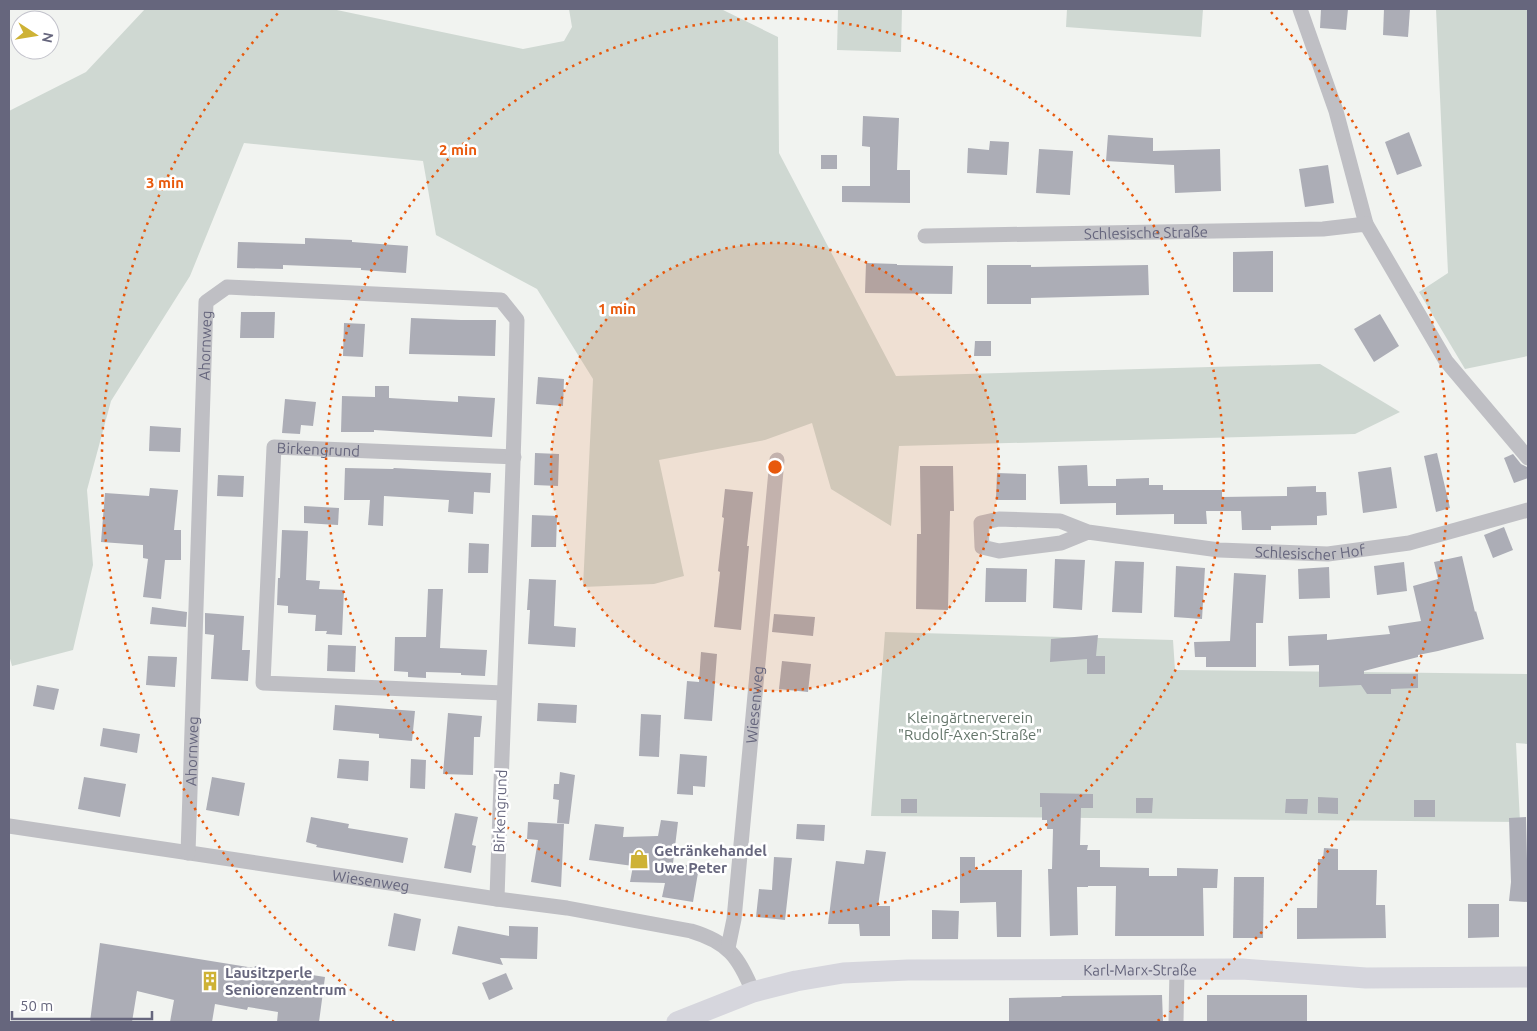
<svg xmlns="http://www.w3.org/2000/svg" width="1537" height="1031" font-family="Ubuntu,sans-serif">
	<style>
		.green { fill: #cfd8d2 }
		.building { fill: #acadb6 }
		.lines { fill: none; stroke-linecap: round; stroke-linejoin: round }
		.minor { stroke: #bfbfc4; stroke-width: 15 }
		.secondary { stroke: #d6d6dd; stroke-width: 21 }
		.ring { fill: none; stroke: #e8590c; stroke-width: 2.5; stroke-dasharray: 2.5 5 }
		.labels { text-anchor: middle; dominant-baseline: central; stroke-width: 5; stroke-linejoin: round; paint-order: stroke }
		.street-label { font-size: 15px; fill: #66667d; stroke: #fff }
		.park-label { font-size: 15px; fill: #64756a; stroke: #fff }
		.poi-label { font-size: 15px; font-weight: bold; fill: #66667d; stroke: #fff; text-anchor: start }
		.centre { fill: #e8590c; stroke: #fff; stroke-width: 2.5 }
		.ring-label { font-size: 15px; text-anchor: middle; font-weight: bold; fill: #e8590c; stroke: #fff; stroke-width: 5; stroke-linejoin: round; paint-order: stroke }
	</style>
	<rect width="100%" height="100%" fill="#f1f3f0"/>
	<g class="green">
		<path d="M145,9H332L523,49L564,41L572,27L569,9H721L778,37L779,153L896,376L1320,364L1400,412L1355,434L899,446L891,526L831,489L812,423L765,440L659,460L684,576L654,584L583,587L593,379L537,289L436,235L423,161L244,143L190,276L111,401L87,490L93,565L73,650L12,666L9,655V111L86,72Z"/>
		<path d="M838,9H902L901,52L837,50Z"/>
		<path d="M1067,9H1203L1201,37L1066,27Z"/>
		<path d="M1436,9H1528V356L1465,369L1419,292L1448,273Z"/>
		<path d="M885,632L1173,640L1175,670L1528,674V744L1516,743L1520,822L871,816Z"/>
	</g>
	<g class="building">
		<path d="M1321,9H1348L1346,30L1320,28Z"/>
		<path d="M1384,9H1410L1408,37L1383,35Z"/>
		<path d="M863,116L899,118L897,170H910V203L842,202V186H870V147L862,146Z"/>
		<path d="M1409,132L1422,166L1397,175L1385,142Z"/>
		<path d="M1108,135L1153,138V151L1220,149L1221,191L1175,193L1174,165L1106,161Z"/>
		<path d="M990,141L1009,142L1007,175L967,173L968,148L989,150Z"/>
		<path d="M1039,149L1073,151L1070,195L1036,193Z"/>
		<rect x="821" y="155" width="16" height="14"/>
		<path d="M1328,165L1334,203L1305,207L1299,169Z"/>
		<path d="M305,238L352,240V242L408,246L406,273L361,270V268L283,265V269L237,268L238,242L305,244Z"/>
		<path d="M1273,251V292H1233V252Z"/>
		<path d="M866,263L897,264V265L953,266L952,294L865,293Z"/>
		<path d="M987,265H1031V267L1148,265L1149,295L1031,298V304H987Z"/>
		<path d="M241,312H275L274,338H240Z"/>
		<path d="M1380,314L1399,346L1374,362L1354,329Z"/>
		<path d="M411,318L461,320H496L495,356L409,354Z"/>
		<path d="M344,323L365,324L363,357L343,356Z"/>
		<path d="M975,341H991V356H974Z"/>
		<path d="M538,377L564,379L563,406L536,404Z"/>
		<path d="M375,386H389V398L458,402V396L495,398L492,437L374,430V432H341L342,396L375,397Z"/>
		<path d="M285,399L316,402L313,426L301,425L300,434L282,433Z"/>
		<path d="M150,426L181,428L180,452L149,451Z"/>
		<path d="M535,453L559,454L558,486L534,485Z"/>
		<path d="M1437,453L1450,508L1436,512L1424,456Z"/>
		<path d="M1513,454L1521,464L1527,467L1528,471V478L1514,483L1504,458Z"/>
		<path d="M1087,465L1088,486H1116V479L1149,478V485H1163V490H1222V497L1287,496V487L1316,486V492H1326L1327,515L1317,516V525L1271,526V530H1242L1241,511H1206L1207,524H1174V514L1116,515V503L1060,504L1058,466Z"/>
		<path d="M920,466H953L954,511H950L948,610L916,609L917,534H921Z"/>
		<path d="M1391,467L1397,508L1363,513L1358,472Z"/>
		<path d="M345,468L393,469L394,468L491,473L490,493L474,492L473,514L448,512L449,500L384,496L383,526L368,525L370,500H344Z"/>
		<path d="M997,473L1026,474V500H996Z"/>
		<path d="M218,475L244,476L243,497L217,496Z"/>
		<path d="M150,488L178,490L174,530H181V560H165L161,599L143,597L148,559L143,558V545L101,542L105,493L149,496Z"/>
		<path d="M725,489L753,492L747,546H749L741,630L714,627L720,572L718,571L724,518L722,517Z"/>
		<path d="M304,506L339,508L338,525L304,523Z"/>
		<path d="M532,515L557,516L556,547H531Z"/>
		<path d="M1504,527L1513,550L1493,558L1484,535Z"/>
		<path d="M282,530L308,531L306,580L320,581L319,589L344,590L342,635L326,634L327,631H315L316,615L288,613V606L277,605L278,578H280Z"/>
		<path d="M469,543L489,544L488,573H468Z"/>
		<path d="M1462,556L1475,612L1476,611L1484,639L1438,651L1418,655V657L1364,671V674H1418V688L1391,689V694H1367L1361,685L1319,687V665L1289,666L1288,636L1327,634V640L1390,634L1388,626L1421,621L1413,586L1438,579L1434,562Z"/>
		<path d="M1055,559L1085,560L1082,610L1053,608Z"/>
		<path d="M1115,561L1144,562L1142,613L1112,612Z"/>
		<path d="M1404,562L1407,591L1377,595L1374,566Z"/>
		<path d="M1176,566L1205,568L1202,619L1174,617Z"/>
		<path d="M1329,567L1330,598L1299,599L1298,569Z"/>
		<path d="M986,568L1027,569L1026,602H985Z"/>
		<path d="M1234,573L1266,575L1263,623H1256V667H1206V657H1195L1194,642L1230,641Z"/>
		<path d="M529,579L556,580L554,626L576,628L575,647L528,644L530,610H527Z"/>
		<path d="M428,589H443L440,648L487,650L485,676L461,675V673L426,672V678L408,677V672L394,671L395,637H426Z"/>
		<path d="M152,607L187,612L186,627L150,624Z"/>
		<path d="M205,613L244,616L242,650H250L248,681L211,679L214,635L205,634Z"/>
		<path d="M774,614L815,617L813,636L772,632Z"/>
		<path d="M1098,635L1096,656H1105V674H1087V659L1050,662L1051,639Z"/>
		<path d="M328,645L356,646L355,672L327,671Z"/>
		<path d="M701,652L717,654L712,721L684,719L687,681L699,682Z"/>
		<path d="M148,656L177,657L175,687L146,685Z"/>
		<path d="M782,661L811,664L808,692L779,689Z"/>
		<path d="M37,685L59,689L54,710L33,706Z"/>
		<path d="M538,703L577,705L576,723L537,721Z"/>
		<path d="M335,705L415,711L412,741L379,738V734L333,730Z"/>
		<path d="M448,713L482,716L480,737H474L473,775L443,774Z"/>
		<path d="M641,714L661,715L659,757L639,756Z"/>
		<path d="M103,728L140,734L137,753L100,746Z"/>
		<path d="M680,754L707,756L705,787L693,786V795L677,794Z"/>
		<path d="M339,759L369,761L368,781L337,778Z"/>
		<path d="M411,759L426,760L425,789L410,788Z"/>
		<path d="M560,772L575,775L569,824L557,823L559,800L553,799L554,784H559Z"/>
		<path d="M84,777L126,784L120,817L78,809Z"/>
		<path d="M212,777L245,783L239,816L206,810Z"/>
		<path d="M1040,793L1093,794V808H1081L1080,845H1088L1087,850H1100V867L1149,868V876H1177V868L1218,869L1217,888H1203L1204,936H1115L1116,886H1088V887H1077L1078,935L1050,936L1048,869H1052L1053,829H1047V820H1042V807H1040Z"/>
		<path d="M1318,797L1338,798V814L1318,813Z"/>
		<path d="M1136,798H1153L1152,813H1136Z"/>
		<rect x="901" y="799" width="16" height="14"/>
		<path d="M1286,799H1308L1307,814L1285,813Z"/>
		<rect x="1414" y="800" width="21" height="17"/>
		<path d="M455,813L478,817L472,845L476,846L471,873L444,868Z"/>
		<path d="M311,817L349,824L348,828L408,838L403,863L316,847L317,845L306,842Z"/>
		<path d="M1526,817L1528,902L1509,901L1511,882L1509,818Z"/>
		<path d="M661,820L678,822L673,863L699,867L693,902L662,897L665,883L630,882L633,866L589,860L595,824L624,827L623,837L658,836Z"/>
		<path d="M528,822L564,824L561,887L531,882L538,840L527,839Z"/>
		<path d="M797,824L825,825L824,841L796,839Z"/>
		<path d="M1324,848L1338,849V870H1377L1376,905H1385L1386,938L1297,939V908H1317L1318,859H1323Z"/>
		<path d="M866,850L886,852L878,906H890V936H860L859,924H828L836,861L864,864Z"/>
		<path d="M774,857L792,858L785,920L756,917L759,889L772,890Z"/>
		<path d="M960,857H975V870H1022L1021,937H997L996,902L960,903Z"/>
		<path d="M1234,877H1264L1263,938H1233Z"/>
		<path d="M1468,904H1499V937L1468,938Z"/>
		<path d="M932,910L959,911L958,939H932Z"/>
		<path d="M394,913L421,919L415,951L388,946Z"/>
		<path d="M458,926L509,936V926L538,927L537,959L500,958L503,965L452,954Z"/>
		<path d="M100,943L254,968L255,966L325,977L319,1022H277L278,1012L248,1007L247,1010L215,1004L212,1022H170L174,1000L137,991L132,1022H90Z"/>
		<path d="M506,973L513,989L489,1000L482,983Z"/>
		<path d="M1162,995L1163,1022H1009V998L1062,997L1061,996Z"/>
		<rect x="1207" y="995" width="100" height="27"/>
	</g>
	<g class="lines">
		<g class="minor">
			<path d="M1300,9L1336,111L1366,224"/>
			<path id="s1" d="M925,236L1323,229L1366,224L1446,361L1528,458"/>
			<path id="s2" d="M1088,532L1061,543L999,551L982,547L981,523L999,519L1060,521L1088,532L1219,550L1328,554L1409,543L1528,510"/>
			<path id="s3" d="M504,693L263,683L274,447L514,457"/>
			<path id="s4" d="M9,826L497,899L567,908L691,931C728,942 739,957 753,992"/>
			<path id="s5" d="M188,853L206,302L227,287L501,300L517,320C513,513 503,706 497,899"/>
			<path id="s6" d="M728,948L734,919L777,460"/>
			<path d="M1176,1022L1177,969"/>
		</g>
		<path class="secondary" id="s7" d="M677,1022L753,992L796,981L843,973L908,970L1242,969L1366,978L1528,977"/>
	</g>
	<circle cx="775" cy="467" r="224" fill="#e8590c" fill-opacity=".12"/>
	<g class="ring">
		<circle cx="775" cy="467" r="224"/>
		<circle cx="775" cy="467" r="449"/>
		<path d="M394 1022A673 673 0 0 1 279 12M1271 12A673 673 0 0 1 1156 1022"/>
	</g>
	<defs>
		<symbol id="shop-bare" viewBox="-9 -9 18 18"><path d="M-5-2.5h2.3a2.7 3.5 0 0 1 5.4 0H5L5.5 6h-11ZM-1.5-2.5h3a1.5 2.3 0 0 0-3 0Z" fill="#ceb235" stroke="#fff" stroke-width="2.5" paint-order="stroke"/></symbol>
		<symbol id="building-bare" viewBox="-9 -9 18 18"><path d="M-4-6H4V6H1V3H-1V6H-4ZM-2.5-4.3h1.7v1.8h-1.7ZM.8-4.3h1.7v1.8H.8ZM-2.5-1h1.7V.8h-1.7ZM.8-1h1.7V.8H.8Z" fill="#ceb235" stroke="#fff" stroke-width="2.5" paint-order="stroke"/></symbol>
	</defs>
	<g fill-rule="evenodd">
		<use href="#shop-bare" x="625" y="845" width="28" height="28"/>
		<use href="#building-bare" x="196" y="967" width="28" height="28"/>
	</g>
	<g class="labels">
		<g class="street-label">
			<text stroke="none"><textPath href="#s1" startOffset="221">Schlesische Straße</textPath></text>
			<text stroke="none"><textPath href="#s5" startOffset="508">Ahornweg</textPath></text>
			<text stroke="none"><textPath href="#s3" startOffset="522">Birkengrund</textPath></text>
			<text stroke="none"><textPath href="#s2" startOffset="466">Schlesischer Hof</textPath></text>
			<text stroke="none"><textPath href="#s6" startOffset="245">Wiesenweg</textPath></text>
			<text stroke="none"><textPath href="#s5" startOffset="102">Ahornweg</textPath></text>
			<text transform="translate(500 811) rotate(-88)">Birkengrund</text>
			<text stroke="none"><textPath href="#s4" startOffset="366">Wiesenweg</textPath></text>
			<text stroke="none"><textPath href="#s7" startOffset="471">Karl-Marx-Straße</textPath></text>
		</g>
		<g class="park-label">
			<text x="970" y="717">Kleingärtnerverein<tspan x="970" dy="17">"Rudolf-Axen-Straße"</tspan></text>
		</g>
		<g class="poi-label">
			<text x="654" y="850">Getränkehandel<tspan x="654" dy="17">Uwe Peter</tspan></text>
			<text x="225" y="972">Lausitzperle<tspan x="225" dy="17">Seniorenzentrum</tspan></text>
		</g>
	</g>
	<circle cx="775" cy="467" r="8" class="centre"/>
	<g class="ring-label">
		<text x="458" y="155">2 min</text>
		<text x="165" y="188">3 min</text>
		<text x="617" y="314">1 min</text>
	</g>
	<rect width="1537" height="1031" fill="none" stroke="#66667d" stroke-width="20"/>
	<g transform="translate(35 35) rotate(102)"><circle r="24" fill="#ffffff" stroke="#c2c2cb"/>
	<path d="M0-4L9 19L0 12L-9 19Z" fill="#ceb235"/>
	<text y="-8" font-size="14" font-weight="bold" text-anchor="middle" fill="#66667d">N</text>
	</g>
	<path d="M12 1011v8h140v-8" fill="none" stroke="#66667d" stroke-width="2.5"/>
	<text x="20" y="1011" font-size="15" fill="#66667d" stroke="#ffffff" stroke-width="4" paint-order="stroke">50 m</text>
</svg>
